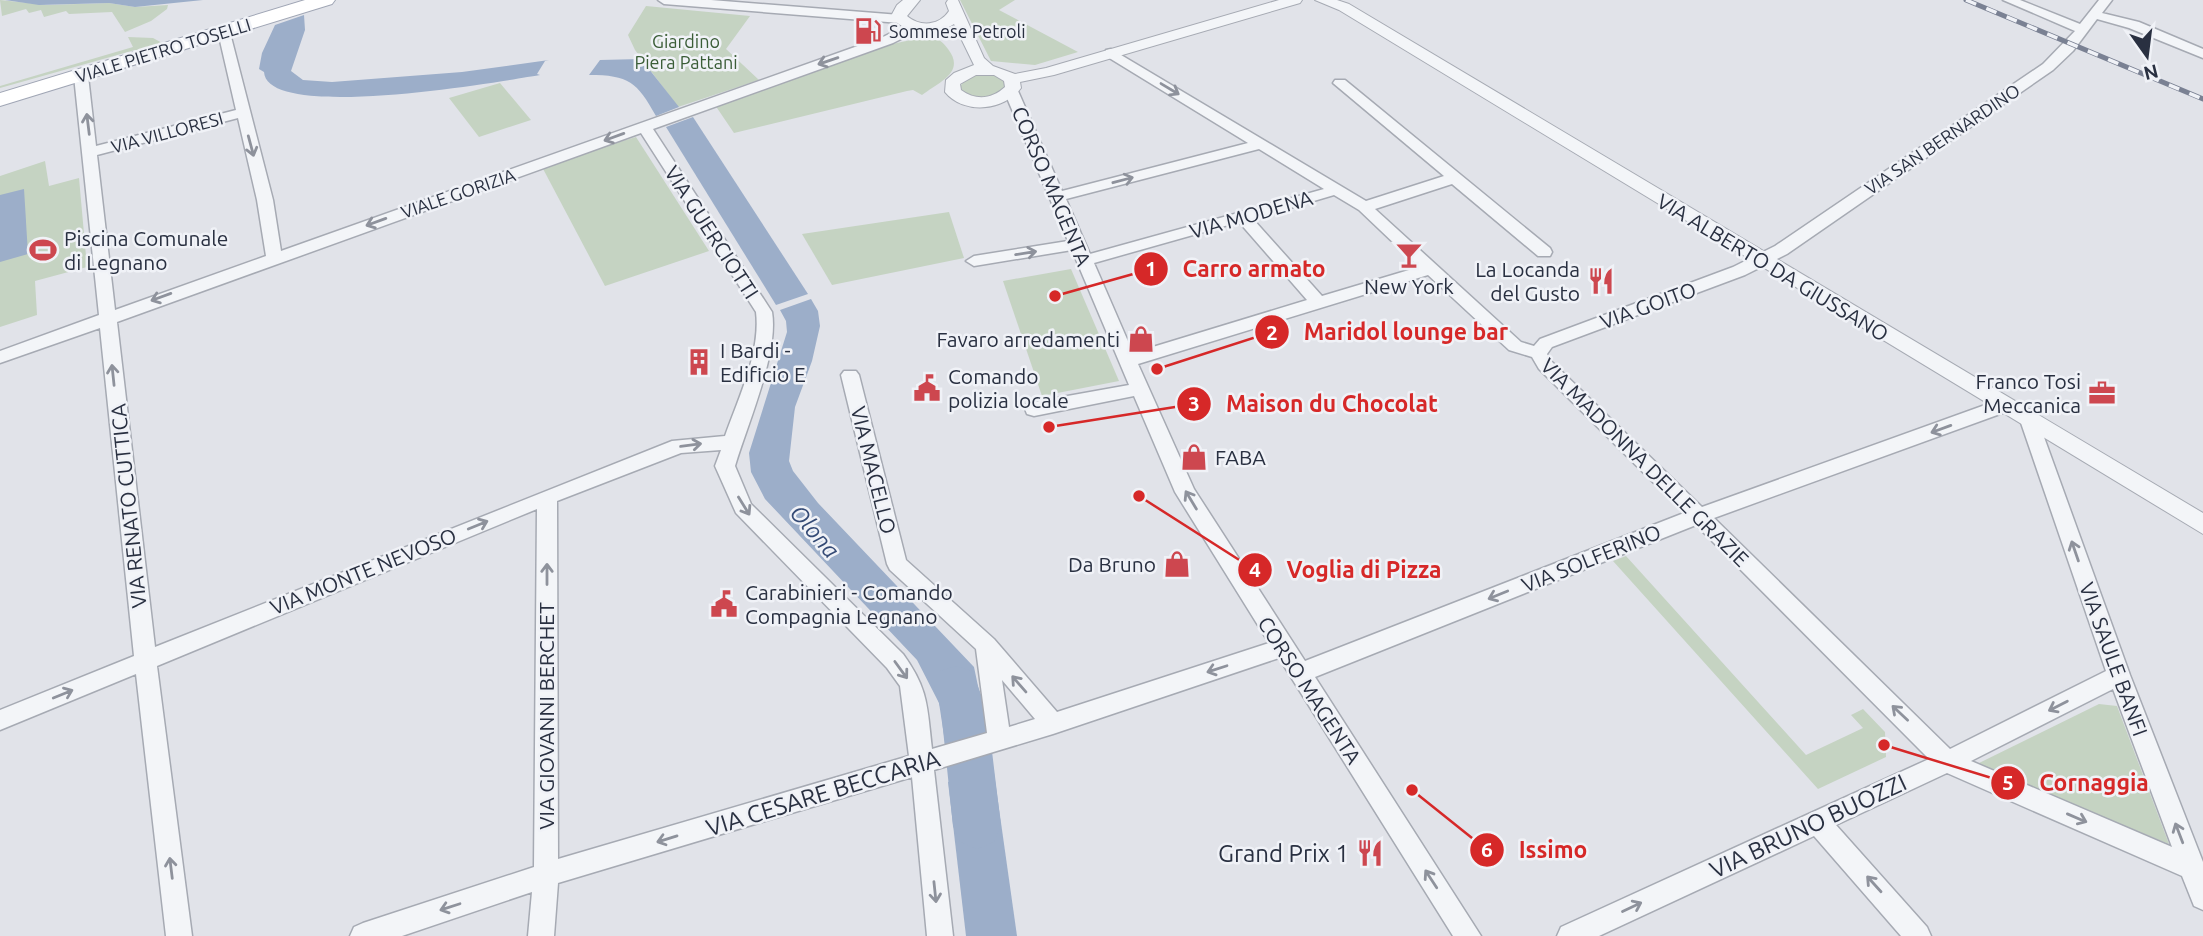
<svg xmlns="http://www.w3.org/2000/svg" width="2203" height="936" font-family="Ubuntu,sans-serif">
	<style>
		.green { fill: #c5d3c2 }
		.water { fill: #9caec9 }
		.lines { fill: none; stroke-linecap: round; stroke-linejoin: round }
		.river { fill: #9caec9; fill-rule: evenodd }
		.minor-casing { stroke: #a6aab3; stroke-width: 3 }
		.tertiary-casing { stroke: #a6aab3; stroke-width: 2 }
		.primary-casing { stroke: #a0a6b5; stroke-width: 2 }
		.minor { fill: #f3f5f8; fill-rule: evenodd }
		.tertiary { fill: #f3f5f8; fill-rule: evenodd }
		.primary { fill: #fff; fill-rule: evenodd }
		.rail-casing { stroke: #7a8193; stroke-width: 5 }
		.rail { stroke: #f0f2f7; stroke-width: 3.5; stroke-dasharray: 11; stroke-linecap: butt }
		.oneway { stroke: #8e929c }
		.labels { text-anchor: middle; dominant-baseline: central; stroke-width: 5; stroke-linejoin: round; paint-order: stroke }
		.far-poi-label { font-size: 18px; fill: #293041; stroke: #f0f2f7; text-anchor: start }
		.far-park-label { font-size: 18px; fill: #3a5d37; stroke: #f0f2f7 }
		.far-street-label { font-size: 18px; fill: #293041; stroke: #f0f2f7 }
		.street-label { font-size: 21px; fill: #293041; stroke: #f0f2f7 }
		.poi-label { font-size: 21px; fill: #293041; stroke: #f0f2f7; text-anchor: start }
		.water-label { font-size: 23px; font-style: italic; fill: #344a75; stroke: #f0f2f7 }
		.near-street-label { font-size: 24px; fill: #293041; stroke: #f0f2f7 }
		.near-poi-label { font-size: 24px; fill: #293041; stroke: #f0f2f7; text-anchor: end }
		.leader { fill: none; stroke: #d62828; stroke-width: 2.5 }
		.callout-dot { fill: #d62828; stroke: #f0f2f7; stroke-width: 2.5 }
		.mark-label { font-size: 21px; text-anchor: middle; font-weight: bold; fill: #fff }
		.callout-label { font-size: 23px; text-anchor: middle; font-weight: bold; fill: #d62828; stroke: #f0f2f7; stroke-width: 5; stroke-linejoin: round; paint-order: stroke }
	</style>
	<rect width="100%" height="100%" fill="#e1e3e9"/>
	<g class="green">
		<path d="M0,0L47,5L109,3L135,7L168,5L167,9L151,21L125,32L112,12L69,14L66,11L44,17L41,10L29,13L26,9L2,16Z"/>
		<path d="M960,0H1015L999,10L1078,52L1035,65L991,61Z"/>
		<path d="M646,6L750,16L726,49L759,80L678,107L635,50L628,35Z"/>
		<path d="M930,36C939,39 942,41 948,49C966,72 939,82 922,95L913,90L907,91L734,133L715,105L892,44Z"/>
		<path d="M128,37L153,38L166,45L137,53L135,50L0,88V86L133,47Z"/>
		<path d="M978,74H993L1005,79L1008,87C995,97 972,105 960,87L965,79Z"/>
		<path d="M500,83L531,120L479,137L449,98Z"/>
		<path d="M636,137L709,251L605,286L541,165Z"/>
		<path d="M45,161L49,186L79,178L87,267L35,281L37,315L0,327V176Z"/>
		<path d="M949,212L964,258L832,285L802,234Z"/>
		<path d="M1071,269L1119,381L1042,396L1003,281Z"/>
		<path d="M1626,556L1806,755L1863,728L1851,715L1863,709L1885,732L1886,757L1818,789L1613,561Z"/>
		<path d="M2099,704L2117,706L2169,844L1975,765Z"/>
	</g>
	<g class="water">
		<path d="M5,0H203L135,7L109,3L39,5Z"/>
		<path d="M304,15L305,30L291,71L303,80L332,82L462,72L549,60L545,61L537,74L540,75C503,81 267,123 264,72L259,69L262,53L275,25Z"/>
		<path d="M641,59L679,107L656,116C637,82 629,75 589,75L600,60Z"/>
		<path d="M693,117L808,294L776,305L666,127Z"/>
		<path d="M24,189L28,254L0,262V195Z"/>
		<path d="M811,299L818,311L820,326L812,361L795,407L789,461L793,471L818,503L974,667L987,729L945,742L939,703L917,660L765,499L751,472L749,453L787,332L786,321L780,310Z"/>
		<path d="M993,766L1017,936H966L948,782Z"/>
	</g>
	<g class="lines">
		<path class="river" d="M956,666L972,671L987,710L1001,826L994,842L977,849L960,842L953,826L941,710L934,685L940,671Z"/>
		<defs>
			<g id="minor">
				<path d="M658,0H711L900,15L906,19L900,23L664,4Z"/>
				<path d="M2003,0H2020L2080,24L2099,0H2112L2102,13L2139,22L2203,49V58L2129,28L2097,19L2073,51L2053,70L1787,254L1745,275L1552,347L1547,354L1551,361L1702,507L1999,400H2011L2014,405L2011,410L1714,518L1950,749L2106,671L2020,420L2022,415H2036L2130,675L2203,862V910L2194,906L2182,876L1947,773L1836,825L1927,927L1931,936H1901L1814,836L1599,936H1557L1561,927L1929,759L1696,525L1315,677L1481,936H1453L1279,658L1053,734L934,770L953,936H927L912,777L558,883L554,936H528L532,892L402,936H350L354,927L363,923L534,867L537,509L157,666L192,936H166L136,674L0,730V710L134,656L100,328L0,363V351L99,315L74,76L76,73H86L88,76L96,146L236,110L218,32L224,28L229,29L273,200L281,251L883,37L909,24H919V30L893,43L653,129L772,312C779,353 747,425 735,466L751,504L903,654C929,690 927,707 932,749L987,733L976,649L890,570L887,564L841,375L844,371H856L859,375L906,560L994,639L1057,712L1269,643L1175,492L1134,396L1034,416L1027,414L1025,409L1027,404L1034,402L1129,385L1072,250L974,266L966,261L974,256L1068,241L1004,91L1006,88H1016L1018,91L1062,191L1248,143L1106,56V50L1111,49L1366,201L1444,176L1333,83L1335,80H1345L1550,248L1552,252L1550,256H1538L1452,184L1375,209L1521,342L1534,346L1540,339L1733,267L1775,246L2043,64L2075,31ZM238,118L257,200L266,256L115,310L97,155ZM641,133L756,312C761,352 738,399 725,436L672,441L155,647L117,322ZM1259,149L1324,189L1090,254L1066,199ZM1334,195L1359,210L1419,267L1322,296L1253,219ZM1239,222L1307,300L1133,353L1094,263ZM1428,275L1509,350L1532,357L1539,369L1684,513L1305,661L1194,489L1138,364ZM721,450L715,466L736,513L887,668L900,686L909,756L558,859L557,501L681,453ZM1002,680L1035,719L1009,727ZM2113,689L2172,847L1971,761Z"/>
			</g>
			<g id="tertiary">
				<path d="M903,0H920L907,16C920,27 939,26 949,11L946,3L948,0H958L984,58L993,66L1015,74L1046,68L1279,0H1302L1300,3L1054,75L1020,82L1021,88C1004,111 964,115 945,92L946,80L954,73L974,65L954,24C934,37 906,36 891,16L897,5ZM976,75H994L1004,81L1005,87C992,99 976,101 961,90L960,84Z"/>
				<path d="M1315,0H1337L1349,4L2203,513V534L1339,10Z"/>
			</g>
			<path id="primary" d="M305,0H335L332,4L0,106V93Z"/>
		</defs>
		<use href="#minor" class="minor-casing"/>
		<use href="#tertiary" class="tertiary-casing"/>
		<use href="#primary" class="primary-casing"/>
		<use href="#minor" class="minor"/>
		<use href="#tertiary" class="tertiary"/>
		<use href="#primary" class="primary"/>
		<defs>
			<path id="rail" d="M1966,0L2203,99"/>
		</defs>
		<use href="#rail" class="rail-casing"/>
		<use href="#rail" class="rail"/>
	</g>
	<defs><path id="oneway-shaft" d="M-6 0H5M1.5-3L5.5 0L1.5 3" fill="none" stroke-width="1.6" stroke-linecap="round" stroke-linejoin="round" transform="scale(1.75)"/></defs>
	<g class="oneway">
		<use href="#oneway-shaft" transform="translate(828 61) rotate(161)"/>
		<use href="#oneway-shaft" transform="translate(1170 89) rotate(31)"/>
		<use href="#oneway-shaft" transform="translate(88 124) rotate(-97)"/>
		<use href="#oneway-shaft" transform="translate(614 137) rotate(160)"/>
		<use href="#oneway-shaft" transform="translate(251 146) rotate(75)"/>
		<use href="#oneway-shaft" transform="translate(1123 180) rotate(-15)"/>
		<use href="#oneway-shaft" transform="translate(376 222) rotate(160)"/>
		<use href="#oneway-shaft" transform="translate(1026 253) rotate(-9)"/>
		<use href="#oneway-shaft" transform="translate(161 297) rotate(160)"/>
		<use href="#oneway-shaft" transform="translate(113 375) rotate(-96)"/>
		<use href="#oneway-shaft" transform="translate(1941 429) rotate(160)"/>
		<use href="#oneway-shaft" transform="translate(691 445) rotate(-8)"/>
		<use href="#oneway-shaft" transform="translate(1191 500) rotate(-121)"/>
		<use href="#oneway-shaft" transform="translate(744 506) rotate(58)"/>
		<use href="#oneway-shaft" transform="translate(478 525) rotate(-22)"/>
		<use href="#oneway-shaft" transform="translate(2075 551) rotate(-109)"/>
		<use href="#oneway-shaft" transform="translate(547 574) rotate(-90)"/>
		<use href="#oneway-shaft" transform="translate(1498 595) rotate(158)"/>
		<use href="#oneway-shaft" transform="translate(1217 669) rotate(162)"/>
		<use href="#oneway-shaft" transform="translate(901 670) rotate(54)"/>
		<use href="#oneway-shaft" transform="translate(1019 684) rotate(-131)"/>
		<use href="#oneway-shaft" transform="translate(63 694) rotate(-22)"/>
		<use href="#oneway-shaft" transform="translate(2058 706) rotate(153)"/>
		<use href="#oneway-shaft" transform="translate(1900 713) rotate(-137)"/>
		<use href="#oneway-shaft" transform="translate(2077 818) rotate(23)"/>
		<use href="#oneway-shaft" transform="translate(2179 833) rotate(-111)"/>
		<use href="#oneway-shaft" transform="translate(667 839) rotate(163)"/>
		<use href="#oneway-shaft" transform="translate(171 868) rotate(-97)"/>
		<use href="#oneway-shaft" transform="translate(1431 879) rotate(-123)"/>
		<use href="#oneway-shaft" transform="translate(1874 884) rotate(-132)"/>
		<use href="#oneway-shaft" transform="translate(935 892) rotate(84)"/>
		<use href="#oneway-shaft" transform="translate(450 907) rotate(162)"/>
		<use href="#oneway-shaft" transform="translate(1632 907) rotate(-25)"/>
	</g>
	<defs>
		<symbol id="fuel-bare" viewBox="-9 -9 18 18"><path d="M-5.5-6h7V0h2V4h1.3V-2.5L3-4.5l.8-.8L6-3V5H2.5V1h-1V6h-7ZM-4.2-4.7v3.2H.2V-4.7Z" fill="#cd474f" stroke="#f0f2f7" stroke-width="2.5" paint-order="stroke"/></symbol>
		<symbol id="stadium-bare" viewBox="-9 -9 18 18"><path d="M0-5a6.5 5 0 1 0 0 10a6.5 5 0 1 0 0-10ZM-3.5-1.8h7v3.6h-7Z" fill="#cd474f" stroke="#f0f2f7" stroke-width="2.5" paint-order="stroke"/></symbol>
		<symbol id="bar-bare" viewBox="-9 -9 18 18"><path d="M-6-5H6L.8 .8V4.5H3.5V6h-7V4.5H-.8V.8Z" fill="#cd474f" stroke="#f0f2f7" stroke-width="2.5" paint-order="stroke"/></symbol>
		<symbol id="restaurant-bare" viewBox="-9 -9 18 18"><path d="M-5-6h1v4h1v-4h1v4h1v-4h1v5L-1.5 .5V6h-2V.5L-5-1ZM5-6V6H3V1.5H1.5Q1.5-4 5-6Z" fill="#cd474f" stroke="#f0f2f7" stroke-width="2.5" paint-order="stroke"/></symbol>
		<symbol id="shop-bare" viewBox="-9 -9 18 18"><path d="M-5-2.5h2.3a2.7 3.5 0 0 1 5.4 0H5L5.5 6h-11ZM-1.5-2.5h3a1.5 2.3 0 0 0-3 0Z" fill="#cd474f" stroke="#f0f2f7" stroke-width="2.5" paint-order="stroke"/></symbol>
		<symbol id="building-bare" viewBox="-9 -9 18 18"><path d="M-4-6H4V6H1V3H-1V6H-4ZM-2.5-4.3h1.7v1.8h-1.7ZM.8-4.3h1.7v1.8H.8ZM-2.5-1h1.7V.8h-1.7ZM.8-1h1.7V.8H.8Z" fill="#cd474f" stroke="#f0f2f7" stroke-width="2.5" paint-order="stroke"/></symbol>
		<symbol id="civic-bare" viewBox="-9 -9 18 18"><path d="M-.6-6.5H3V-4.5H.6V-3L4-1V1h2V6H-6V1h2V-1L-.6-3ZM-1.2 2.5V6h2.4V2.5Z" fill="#cd474f" stroke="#f0f2f7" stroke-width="2.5" paint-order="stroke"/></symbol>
		<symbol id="office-bare" viewBox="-9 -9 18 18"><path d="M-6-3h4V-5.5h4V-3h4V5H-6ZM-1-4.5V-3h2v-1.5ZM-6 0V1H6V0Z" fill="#cd474f" stroke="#f0f2f7" stroke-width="2.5" paint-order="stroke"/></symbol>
	</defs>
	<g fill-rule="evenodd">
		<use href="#fuel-bare" x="849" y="12" width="38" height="38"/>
		<use href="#stadium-bare" x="24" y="231" width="38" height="38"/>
		<use href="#bar-bare" x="1390" y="236" width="38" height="38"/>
		<use href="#restaurant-bare" x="1582" y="262" width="38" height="38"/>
		<use href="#shop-bare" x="1122" y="320" width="38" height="38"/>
		<use href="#building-bare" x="680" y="343" width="38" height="38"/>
		<use href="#civic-bare" x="908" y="369" width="38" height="38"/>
		<use href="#office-bare" x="2083" y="374" width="38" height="38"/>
		<use href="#shop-bare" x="1175" y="438" width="38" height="38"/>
		<use href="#shop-bare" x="1158" y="545" width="38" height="38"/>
		<use href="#civic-bare" x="705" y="585" width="38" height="38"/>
		<use href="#restaurant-bare" x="1351" y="834" width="38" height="38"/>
	</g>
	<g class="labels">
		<g class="far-poi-label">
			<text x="889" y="31">Sommese Petroli</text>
		</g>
		<g class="far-park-label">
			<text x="686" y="41">Giardino<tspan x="686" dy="21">Piera Pattani</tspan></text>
		</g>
		<g class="far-street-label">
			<text transform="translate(163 50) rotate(-17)">VIALE PIETRO TOSELLI</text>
			<text transform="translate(167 132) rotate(-15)">VIA VILLORESI</text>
			<text transform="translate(1942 139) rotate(-34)">VIA SAN BERNARDINO</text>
			<text transform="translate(458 193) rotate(-19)">VIALE GORIZIA</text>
		</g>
		<g class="street-label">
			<text transform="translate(1052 186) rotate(67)">CORSO MAGENTA</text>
			<text transform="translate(1251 214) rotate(-16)">VIA MODENA</text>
			<text transform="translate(712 232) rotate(57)">VIA GUERCIOTTI</text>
			<text transform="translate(1773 267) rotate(31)">VIA ALBERTO DA GIUSSANO</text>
			<text transform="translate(1648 305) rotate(-20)">VIA GOITO</text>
			<text transform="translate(1645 462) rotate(45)">VIA MADONNA DELLE GRAZIE</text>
			<text transform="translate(874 470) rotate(76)">VIA MACELLO</text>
			<text transform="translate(128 506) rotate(-96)">VIA RENATO CUTTICA</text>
			<text transform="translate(1591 558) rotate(-22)">VIA SOLFERINO</text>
			<text transform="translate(363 571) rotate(-22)">VIA MONTE NEVOSO</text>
			<text transform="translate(2114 659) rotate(70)">VIA SAULE BANFI</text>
			<text transform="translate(1310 690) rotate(57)">CORSO MAGENTA</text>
			<text transform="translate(546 716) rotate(-90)">VIA GIOVANNI BERCHET</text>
		</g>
		<g class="poi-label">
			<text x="64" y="238">Piscina Comunale<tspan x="64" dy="24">di Legnano</tspan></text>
			<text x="1580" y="269" text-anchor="end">La Locanda<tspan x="1580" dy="24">del Gusto</tspan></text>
			<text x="1409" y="286" text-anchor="middle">New York</text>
			<text x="1120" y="339" text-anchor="end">Favaro arredamenti</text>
			<text x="720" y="350">I Bardi -<tspan x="720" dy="24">Edificio E</tspan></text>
			<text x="948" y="376">Comando<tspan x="948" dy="24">polizia locale</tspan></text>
			<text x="2081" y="381" text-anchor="end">Franco Tosi<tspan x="2081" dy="24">Meccanica</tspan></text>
			<text x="1215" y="457">FABA</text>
			<text x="1156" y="564" text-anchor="end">Da Bruno</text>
			<text x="745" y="592">Carabinieri - Comando<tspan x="745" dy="24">Compagnia Legnano</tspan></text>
		</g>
		<g class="water-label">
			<text transform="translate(815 531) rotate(49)">Olona</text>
		</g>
		<g class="near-street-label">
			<text transform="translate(823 793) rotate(-17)">VIA CESARE BECCARIA</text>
			<text transform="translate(1808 826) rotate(-25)">VIA BRUNO BUOZZI</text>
		</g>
		<g class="near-poi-label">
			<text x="1349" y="853">Grand Prix 1</text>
		</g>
	</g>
	<path class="leader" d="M1055 296L1151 269M1157 369L1272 332M1049 427L1194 404M1139 496L1255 570M1884 745L2008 783M1412 790L1487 850"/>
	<g class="callout-dot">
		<circle cx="1055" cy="296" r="7"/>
		<circle cx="1157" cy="369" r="7"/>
		<circle cx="1049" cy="427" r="7"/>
		<circle cx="1139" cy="496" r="7"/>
		<circle cx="1884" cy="745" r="7"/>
		<circle cx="1412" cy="790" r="7"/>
		<circle cx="1151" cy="269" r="18"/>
		<circle cx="1272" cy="332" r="18"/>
		<circle cx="1194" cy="404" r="18"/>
		<circle cx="1255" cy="570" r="18"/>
		<circle cx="2008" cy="783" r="18"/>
		<circle cx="1487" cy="850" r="18"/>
	</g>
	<g class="mark-label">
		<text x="1151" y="276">1</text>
		<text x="1272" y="340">2</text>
		<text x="1194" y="411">3</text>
		<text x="1255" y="577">4</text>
		<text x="2008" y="790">5</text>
		<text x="1487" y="857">6</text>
	</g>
	<g class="callout-label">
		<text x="1254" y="277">Carro armato</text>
		<text x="1406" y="340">Maridol lounge bar</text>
		<text x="1332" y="412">Maison du Chocolat</text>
		<text x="1364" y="578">Voglia di Pizza</text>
		<text x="2094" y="791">Cornaggia</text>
		<text x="1553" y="858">Issimo</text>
	</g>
	<g transform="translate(2147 56) rotate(166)" stroke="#f0f2f7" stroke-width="5" paint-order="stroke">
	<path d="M0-5L12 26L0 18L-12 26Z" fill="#293041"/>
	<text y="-10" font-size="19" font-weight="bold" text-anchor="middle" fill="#293041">N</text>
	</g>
</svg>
